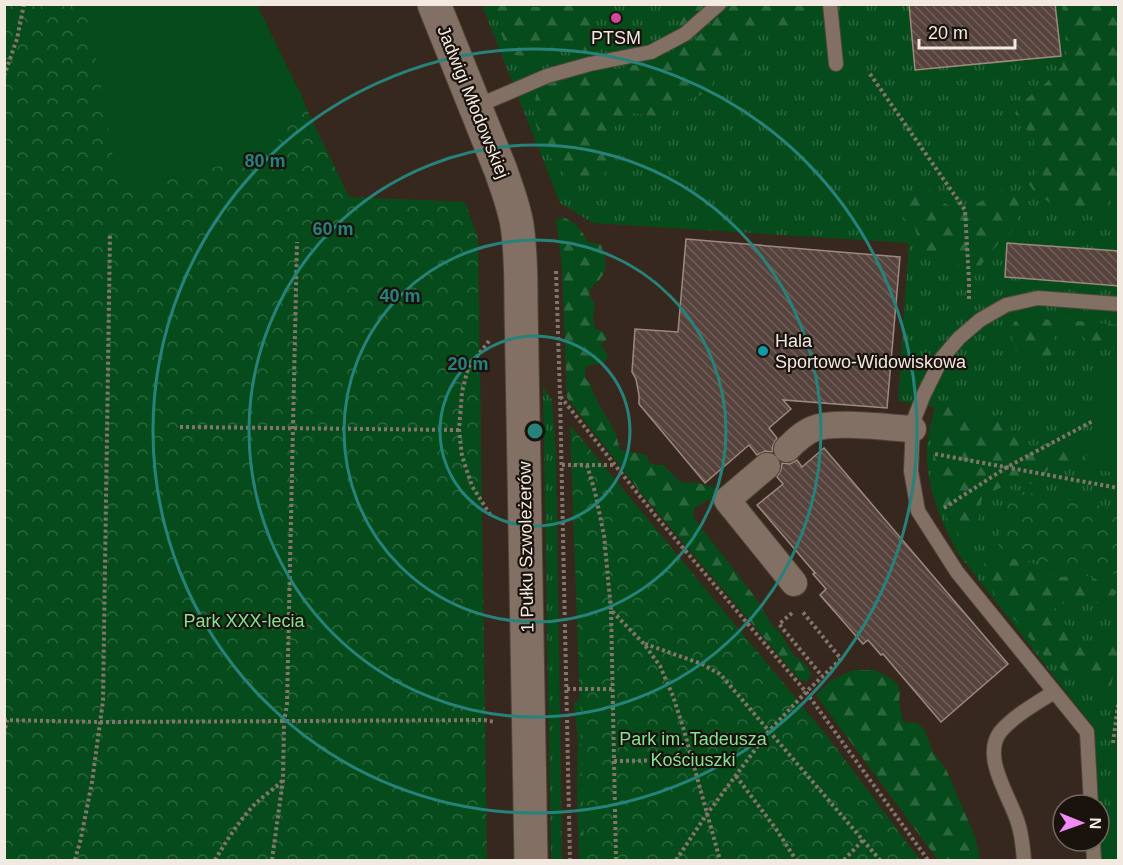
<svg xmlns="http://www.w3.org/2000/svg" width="1123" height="865" font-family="Helvetica,sans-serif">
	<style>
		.grass { fill: url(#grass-tufts) }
		.forest { fill: url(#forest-firs) }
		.park { fill: url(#park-crowns) }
		.pitch { fill: #064c1b }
		.building { fill: url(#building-back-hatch); stroke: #9e8980; stroke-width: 1.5 }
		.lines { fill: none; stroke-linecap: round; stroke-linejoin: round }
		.lane-casing { stroke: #50453b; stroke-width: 16 }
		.street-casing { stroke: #50453b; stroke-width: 28 }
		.secondary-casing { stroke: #50453b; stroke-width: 35 }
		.path { stroke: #82766c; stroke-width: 4; stroke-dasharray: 3 3; stroke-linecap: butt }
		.lane { stroke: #817063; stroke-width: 14 }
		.street { stroke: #817063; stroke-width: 26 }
		.secondary { stroke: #817063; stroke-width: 33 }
		.ring { fill: none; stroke: #26827a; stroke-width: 3 }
		.hotel-dot { fill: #d1479c; stroke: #19120d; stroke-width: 2 }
		.culture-dot { fill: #0f9aa8; stroke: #19120d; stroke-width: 2 }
		.labels { text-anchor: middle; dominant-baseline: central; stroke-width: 4.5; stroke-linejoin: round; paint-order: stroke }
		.poi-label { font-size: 18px; fill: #f2e9e1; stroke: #19120d }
		.street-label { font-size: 18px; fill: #f2e9e1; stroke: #19120d }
		.park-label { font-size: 18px; fill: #86e393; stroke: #19120d }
		.centre { fill: #26827a; stroke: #19120d; stroke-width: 3 }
		.ring-label { font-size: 18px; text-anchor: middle; font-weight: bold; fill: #26827a; stroke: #19120d; stroke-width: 4.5; stroke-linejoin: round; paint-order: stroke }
	</style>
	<defs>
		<pattern id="grass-tufts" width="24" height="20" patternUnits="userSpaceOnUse" patternTransform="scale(1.5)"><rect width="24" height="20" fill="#064c1b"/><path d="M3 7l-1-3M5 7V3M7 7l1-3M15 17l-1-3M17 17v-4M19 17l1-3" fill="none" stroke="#2b663c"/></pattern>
		<pattern id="forest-firs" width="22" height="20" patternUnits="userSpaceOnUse" patternTransform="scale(1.5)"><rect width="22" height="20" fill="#064c1b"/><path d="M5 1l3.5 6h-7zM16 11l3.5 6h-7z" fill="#2b663c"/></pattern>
		<pattern id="park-crowns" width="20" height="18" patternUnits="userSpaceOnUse" patternTransform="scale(1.5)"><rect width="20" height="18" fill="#064c1b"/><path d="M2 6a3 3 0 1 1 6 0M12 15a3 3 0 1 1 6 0" fill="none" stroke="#2b663c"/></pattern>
		<pattern id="building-back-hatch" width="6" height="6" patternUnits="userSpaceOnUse" patternTransform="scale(1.5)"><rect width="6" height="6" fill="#56443c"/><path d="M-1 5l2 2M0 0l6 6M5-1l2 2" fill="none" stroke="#6f5f58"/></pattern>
	</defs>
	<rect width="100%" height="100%" fill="#36281d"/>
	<g class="grass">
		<path d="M482,5H1118V860H1101L1095,729L957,552C941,521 927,489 927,453C927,438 931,422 935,407L898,401L909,243L593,223L560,203Z"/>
		<path d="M543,387L552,400L556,455L562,860H551Z"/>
	</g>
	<g class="forest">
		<path d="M544,4L592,5L595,33L587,51L568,52L549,48L528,58L508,53L500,30L494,5H524L526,7H543Z"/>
		<path d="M687,5H707L677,30L687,6Z"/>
		<path d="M730,5H808V6L801,21L790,29L781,25L761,26L749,38L744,53L734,62H725L716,73L710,94H703L677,104L669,118L631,113L619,119L608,138L611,158L602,181C596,182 589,184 583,184C558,182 533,132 534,109C534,103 536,97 537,91L549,82L572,79L651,61L692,42Z"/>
		<path d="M1062,5H1101L1118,18V188L1106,206L1092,212H1077L1059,208L1036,194L1028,183C1031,179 1036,175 1038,171C1048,152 1024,128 1015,113L1022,102L1043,86L1062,66L1067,52Z"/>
		<path d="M1004,189L1017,192L1022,210L1009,236L1003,238L976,271H964L950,257L923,250L920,244L915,228L903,217L898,204L903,197L931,190C943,204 947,206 965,210Z"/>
		<path d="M563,217C576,223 581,229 588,242L601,245C606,258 609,271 597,282C592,286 590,288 589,294L595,305L593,319L595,328L604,332L607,340L600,344L608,355L605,362L597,364H591L585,369V378L590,384L596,399L616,434L618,443L621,450L647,455L649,463L657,465H664C671,472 677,483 687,483C694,483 691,481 697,483C703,484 705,486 712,486L718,491L715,496L694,508L693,517L755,597L772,625L781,634L793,655L807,666L811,675L807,682L799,679L642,494L567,398L562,265L556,220Z"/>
		<path d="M1026,319L1066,320L1118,325V352L1109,344H1089L1078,330L1064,325L1054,331L1055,342L1053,354L1041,360L1030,358L1016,351L1011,335L1014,322Z"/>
		<path d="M954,399C970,402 972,405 977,419L1006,414L1013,421L1010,430L1011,436L1019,437L1027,447L1075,439V454L1066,468L1049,467L1040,484C1013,483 1006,483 982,498L976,533L963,541L947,518L933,470V445L942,408Z"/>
		<path d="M987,557C1001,557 1031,560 1043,567C1047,570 1050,575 1054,576C1064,579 1073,574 1083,575C1095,577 1107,586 1117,591L1109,604L1090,602L1077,604L1064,603L1053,610L1058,621L1071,627L1074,640L1081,648H1095L1109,643L1118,652L1111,686L1098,688L1087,679L1070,675L1046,658L996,597L982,569Z"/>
		<path d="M853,670H873L887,676L897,683L900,692L899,701L903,722L917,723L924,729L933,752L946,769L975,837L979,852V860H938L816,695L830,681Z"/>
		<path d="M585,696L602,860H579L577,787L578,739L574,703Z"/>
	</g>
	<g class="park">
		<path d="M5,5H257L349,197L465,202L478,238L487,860H5Z"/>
		<path d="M570,425L827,736L920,860H584L581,735Z"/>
		<path d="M1008,489L1118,509V575L997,553Z"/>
	</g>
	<g class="pitch">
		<path d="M87,5H257L305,103L268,154L119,191Z"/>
		<path d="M1102,372L1118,375V473L1085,468Z"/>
		<path d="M1118,755V851L1103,848Z"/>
	</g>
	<g class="building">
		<path d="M909,4H1055L1061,56L915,70Z"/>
		<path d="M686,239L900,257L887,408L783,400L791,409L769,428L777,438L773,445L772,452L765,451L757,455L749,445L705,483L639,404V395L636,379L632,372L635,329L678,332Z"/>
		<path d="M1007,243L1119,251V286L1005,277Z"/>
		<path d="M824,448L1008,664L941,722L883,654L881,655L868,640L863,644L820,595L826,589L813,574L815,573L757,505L783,484L777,477L781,470L782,463L790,464L797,460L802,467Z"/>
	</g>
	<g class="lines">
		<defs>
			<g id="lane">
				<path d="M830,4L836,64"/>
				<path d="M475,107L547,76L590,64L651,52L685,34L719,4"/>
				<path d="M1091,805L1087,732L957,572L918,511L911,471L913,422L924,394L942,358L959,338L980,320L1006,305L1038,298L1118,304"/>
				<path d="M1093,841L1094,860"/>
				<path d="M1024,860C1023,848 1022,835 1018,823C1011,798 980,756 1001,731C1015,715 1037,703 1054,692"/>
			</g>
			<g id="street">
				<path d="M787,449C795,441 803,433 813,429C834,420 889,428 913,429"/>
				<path d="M767,466L727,500L794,583"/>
			</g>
			<path id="secondary" d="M434,4L501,171C507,189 514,206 517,225C521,251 521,278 521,304L531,860"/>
		</defs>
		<use href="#lane" class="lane-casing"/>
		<use href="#street" class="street-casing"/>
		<use href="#secondary" class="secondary-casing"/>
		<g class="path">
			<path d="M870,74L965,210L969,281V301"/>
			<path d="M4,76L17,39L24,4"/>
			<path d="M556,271L560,396L654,514L806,692L928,860"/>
			<path d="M489,341L468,368L462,392L459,430L462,456L472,486L491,516"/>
			<path d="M560,396L570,860"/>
			<path d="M180,427L459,430"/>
			<path d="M935,454L1118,488"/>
			<path d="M562,465H615"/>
			<path d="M587,465L595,492L604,535L611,610"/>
			<path d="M944,508L1007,467L1093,421"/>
			<path d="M792,613L779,624L822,676"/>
			<path d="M645,644L702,664L720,674L880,860"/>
			<path d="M567,689H613"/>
			<path d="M4,720L100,722L484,720L495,722"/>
			<path d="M4,734L7,720"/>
			<path d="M1113,743L1118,705"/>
			<path d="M614,761L692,760"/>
			<path d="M736,776L776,829L796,860"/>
			<path d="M75,860L81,838L92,782L103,701L110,233"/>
			<path d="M215,860C227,840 240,819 257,802C265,795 275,788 283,780"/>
			<path d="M272,860L283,780L284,722L287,704L297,242"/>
			<path d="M616,860L611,610L644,644L660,666L673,696L683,727L720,860"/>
			<path d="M676,860L707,814L769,731L806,692L841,659L802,611"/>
			<path d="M844,860L863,840"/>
		</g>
		<use href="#lane" class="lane"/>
		<use href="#street" class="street"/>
		<use href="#secondary" class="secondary"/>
	</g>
	<g class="ring">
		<circle cx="535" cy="431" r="95"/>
		<circle cx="535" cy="431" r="191"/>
		<circle cx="535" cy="431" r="286"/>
		<circle cx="535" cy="431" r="382"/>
	</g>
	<circle class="hotel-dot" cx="616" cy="18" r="6"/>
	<circle class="culture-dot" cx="763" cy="351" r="6"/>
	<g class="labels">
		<g class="poi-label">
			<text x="616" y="38">PTSM</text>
			<text x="775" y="341" text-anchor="start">Hala<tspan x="775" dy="21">Sportowo-Widowiskowa</tspan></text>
		</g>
		<g class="street-label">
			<text transform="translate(473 102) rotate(68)">Jadwigi Młodowskiej</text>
			<text transform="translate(526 547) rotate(-91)">1 Pułku Szwoleżerów</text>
		</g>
		<g class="park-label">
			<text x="244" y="621">Park XXX-lecia</text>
			<text x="693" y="739">Park im. Tadeusza<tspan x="693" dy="21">Kościuszki</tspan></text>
		</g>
	</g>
	<circle cx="535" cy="431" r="9" class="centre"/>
	<g class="ring-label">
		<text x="265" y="167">80 m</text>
		<text x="333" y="235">60 m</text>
		<text x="400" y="302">40 m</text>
		<text x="468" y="370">20 m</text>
	</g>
	<rect width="1123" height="865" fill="none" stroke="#f2e9e1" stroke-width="12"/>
	<g transform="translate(1081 823) rotate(91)"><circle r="28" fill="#19120d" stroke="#706862" stroke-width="1.5"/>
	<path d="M0-4.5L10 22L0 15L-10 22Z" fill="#f28af3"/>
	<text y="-9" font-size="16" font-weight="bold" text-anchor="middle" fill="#f2e9e1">N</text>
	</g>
	<path d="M919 39v9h96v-9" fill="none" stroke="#f2e9e1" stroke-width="3"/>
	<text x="928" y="39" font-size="18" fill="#f2e9e1" stroke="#19120d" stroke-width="4.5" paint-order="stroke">20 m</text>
</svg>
